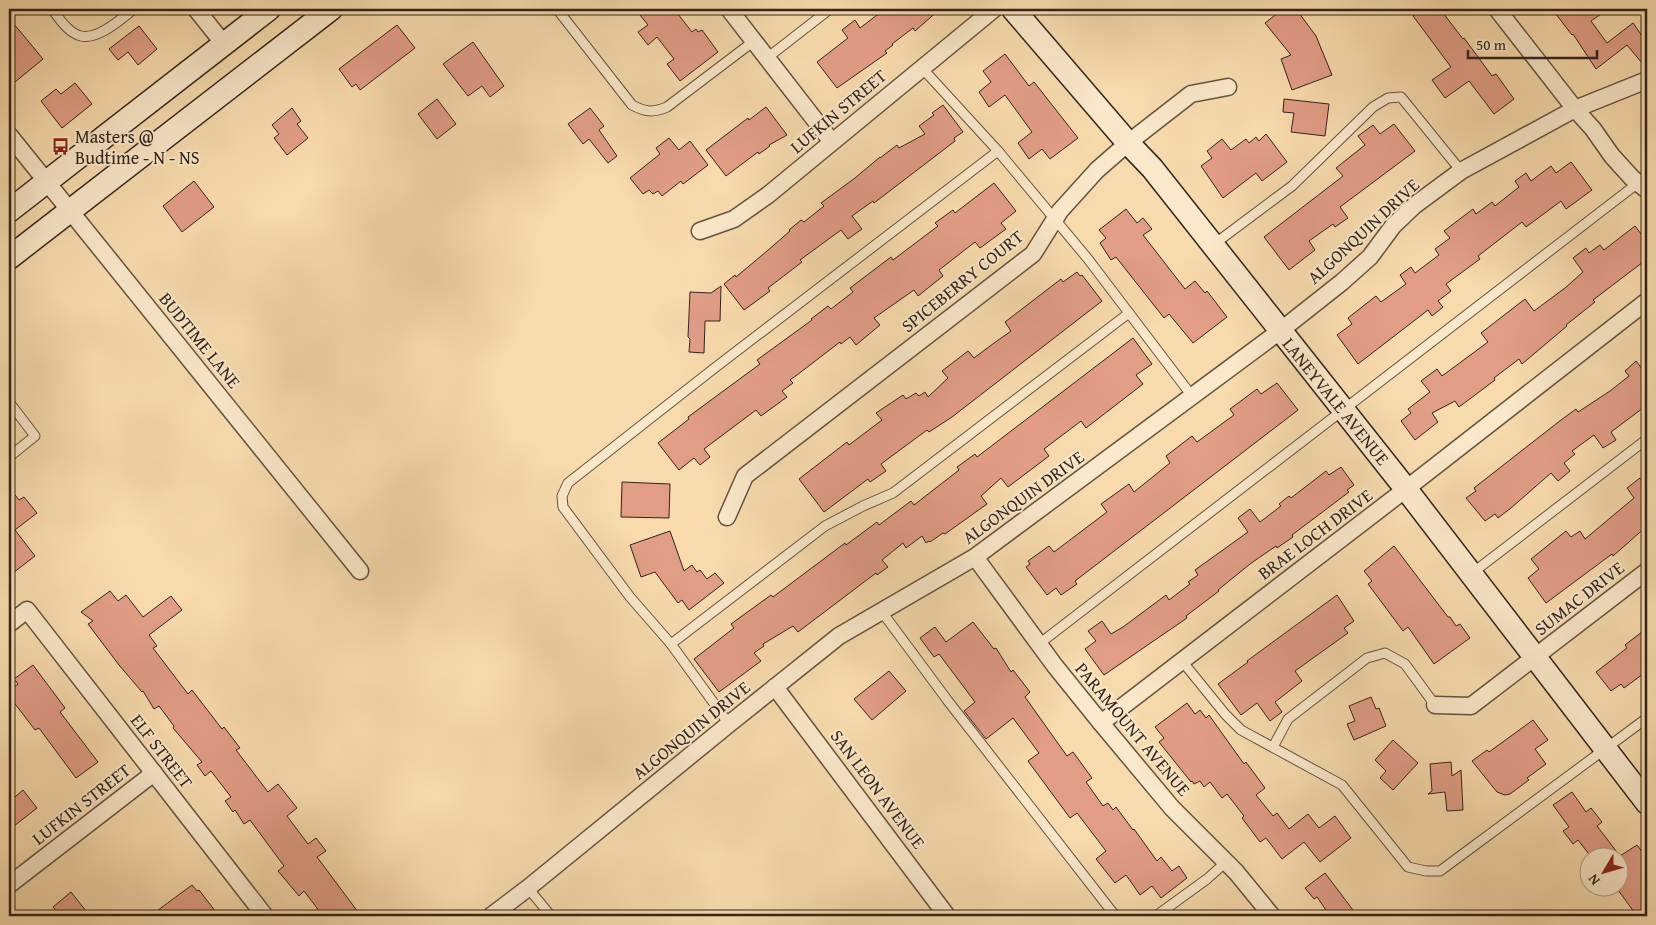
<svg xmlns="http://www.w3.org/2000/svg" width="1656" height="925" font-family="'Gentium Book Plus',serif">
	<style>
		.building { fill: #e29d87; stroke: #32241d }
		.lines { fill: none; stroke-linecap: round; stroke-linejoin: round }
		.lane-casing { stroke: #645241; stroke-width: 11 }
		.street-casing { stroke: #645241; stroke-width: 19 }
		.secondary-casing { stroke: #32241d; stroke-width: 25 }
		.lane { stroke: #fae8ca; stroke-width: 9 }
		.street { stroke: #fae8ca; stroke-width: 16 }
		.secondary { stroke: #fae8ca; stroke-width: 22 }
		.labels { text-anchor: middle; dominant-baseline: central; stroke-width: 4; stroke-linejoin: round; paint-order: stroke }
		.street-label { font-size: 18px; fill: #32241d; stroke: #fae8ca }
		.poi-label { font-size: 18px; fill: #32241d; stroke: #fae8ca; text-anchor: start }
	</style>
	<rect width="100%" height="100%" fill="#f8dbad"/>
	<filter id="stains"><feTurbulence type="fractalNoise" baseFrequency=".004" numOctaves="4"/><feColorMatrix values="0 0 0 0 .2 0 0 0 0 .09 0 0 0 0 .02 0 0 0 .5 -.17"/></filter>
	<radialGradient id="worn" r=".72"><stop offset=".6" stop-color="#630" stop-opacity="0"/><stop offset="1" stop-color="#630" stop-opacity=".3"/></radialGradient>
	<g class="building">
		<path d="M635,9H674L692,32L696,29L698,32L702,30L718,52L680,81L667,64L674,59L657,37L648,45L638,32L648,25Z"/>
		<path d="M885,9H940L915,31L913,28L892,44L893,45L885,51L887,53L837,88L817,62L848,38L842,30L855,20L860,28Z"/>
		<path d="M1283,9H1296L1316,36L1332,75L1292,90L1281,59L1291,55L1265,23Z"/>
		<path d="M1422,9H1440L1463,39L1464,38L1492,76L1496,74L1514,99L1494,114L1469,81L1445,98L1432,80L1451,67L1413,16Z"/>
		<path d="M1552,9H1608L1591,21L1607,43L1633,23L1647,43V69L1627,45L1596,69L1573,34L1572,35Z"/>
		<path d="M9,18L43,59L9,87Z"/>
		<path d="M397,25L415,48L360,90L356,84L352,87L339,69Z"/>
		<path d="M139,26L157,49L138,65L128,52L118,60L109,49Z"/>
		<path d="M473,42L504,86L490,97L482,86L468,96L443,64Z"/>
		<path d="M1005,54L1029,86L1034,82L1078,138L1050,159L1042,149L1029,159L1018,143L1032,132L1005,95L989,107L979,92L991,82L983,71Z"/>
		<path d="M75,83L92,104L62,128L41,101L56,89L61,94Z"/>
		<path d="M437,99L456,124L437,139L418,114Z"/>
		<path d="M1284,99L1329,104L1325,136L1291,132L1294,113L1283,112Z"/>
		<path d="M943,105L963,132L954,138L955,141L874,203L873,201L852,216L862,229L848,239L841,230L800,260L802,262L768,288L770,291L744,310L724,284L735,275L736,277L767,251L790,231L789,230L801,220L804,222L824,206L821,203L855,178L880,157V158L897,145L899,148L925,134L919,126L934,115L932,113Z"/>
		<path d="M766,107L787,135L769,145L770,146L759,154L758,152L726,176L706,150L748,118L749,120Z"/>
		<path d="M292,108L301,121L297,124L308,138L287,155L274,138L279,134L272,125Z"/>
		<path d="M590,108L604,126L599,130L617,156L608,163L589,139L583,144L568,124Z"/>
		<path d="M1394,124L1415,151L1340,207L1348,218L1335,227L1333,224L1309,241L1315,250L1289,270L1264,237L1343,176L1336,168L1365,145L1358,136L1373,125L1380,134Z"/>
		<path d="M1266,134L1287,162L1262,181L1256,173L1223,198L1201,166L1212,158L1207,151L1222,139L1231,150L1246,139L1249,143L1256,137L1259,141Z"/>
		<path d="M669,138L679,150L690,141L708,165L683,184L681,181L662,196L658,191L653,194L649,190L643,194L630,178L660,154L656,148Z"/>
		<path d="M1571,162L1592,190L1566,209L1561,201L1526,227L1522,222L1478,256L1480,259L1446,284L1451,291L1438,301L1443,307L1432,316L1428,310L1358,364L1337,335L1352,324L1348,318L1376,296L1381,302L1406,284L1400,275L1411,267L1415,273L1439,255L1435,249L1450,238L1444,231L1473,209L1476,214L1492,202L1495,206L1519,187L1515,181L1526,173L1531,181L1551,166L1556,173Z"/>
		<path d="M194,181L214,207L182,232L163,206Z"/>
		<path d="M994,183L1016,211L1001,223L1006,229L980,248L975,242L939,270L943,276L918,296L914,290L874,318L880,325L856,345L850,337L841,344L840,342L797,375L790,380L793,383L782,391L787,397L761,416L756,410L704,449L710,457L700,465L694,458L679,470L658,443L689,419L688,417L760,364L757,360L812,320L811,319L828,306L831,309L853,292L850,288L891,257L893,260L938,226L935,223L953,210L955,213Z"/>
		<path d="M1126,209L1137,223L1143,218L1152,229L1143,235L1185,289L1195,281L1205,293L1207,291L1227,317L1193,343L1169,314L1164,318L1116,257L1111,260L1100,243L1106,238L1099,230Z"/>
		<path d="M1635,226L1641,234L1647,229V259L1593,300L1595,302L1566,325L1567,326L1522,364L1519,359L1494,378L1495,380L1459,407L1455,401L1432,413L1438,422L1415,440L1401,421L1411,413L1408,409L1430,392L1421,381L1437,369L1442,376L1488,342L1481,333L1525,299L1534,311L1565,288L1583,272L1573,258L1586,248L1589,253L1600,245L1604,250Z"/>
		<path d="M1077,272L1080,276L1082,275L1102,301L952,417L929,432L927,430L881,464L886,471L870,482L868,479L824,512L799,479L847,442L849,445L882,420L876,413L903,395L906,399L916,393L919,396L925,392L928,397L948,378L942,371L968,351L974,358L990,346L1011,331L1005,322L1061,279L1063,282Z"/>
		<path d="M721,286L720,321H705L704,353L689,352L690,339L688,337L690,292L711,293Z"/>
		<path d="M1133,338L1152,364L1136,375L1143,384L1086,428L1081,421L1044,449L1049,456L1008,487L1001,478L981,496L987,504L945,534L943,533L930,542L929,541L926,543L922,536L906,548L903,543L882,560L888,567L877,575L876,573L798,632L793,626L763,644L764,646L754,653L761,661L719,692L694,659L734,628L731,624L771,595L773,597L845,543L846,545L877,522L879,525L911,501L914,505L959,470L957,467L975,454L977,457Z"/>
		<path d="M1636,361L1647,375V405L1611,432L1616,440L1603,448L1594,435L1572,451L1575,454L1564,463L1570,471L1558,481L1551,473L1511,508L1498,518L1495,514L1485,521L1466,498L1476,491L1474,488L1561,420L1576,409L1578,412L1610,391L1629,376L1625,371Z"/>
		<path d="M1277,383L1298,410L1075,581L1077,584L1061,595L1056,588L1047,595L1026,567L1030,564L1028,561L1049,546L1054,552L1107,512L1101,504L1129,484L1134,492L1170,463L1166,456L1192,436L1197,442L1234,415L1230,409L1257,389L1261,394Z"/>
		<path d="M1341,467L1354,485L1347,490L1349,492L1292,535L1293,537L1277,548L1276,546L1250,564L1218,590L1219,591L1186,616L1187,618L1104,675L1085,649L1096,641L1088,631L1102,621L1111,634L1123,627L1166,595L1169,600L1190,584L1188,582L1198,575L1195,570L1248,532L1238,518L1250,509L1260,522L1281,506L1279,504L1289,496L1291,498L1326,471L1329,475Z"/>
		<path d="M1640,478L1647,488V526L1613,556L1612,554L1546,603L1528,578L1539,569L1531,559L1566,531L1571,537L1580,531L1585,539L1634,498L1627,488Z"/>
		<path d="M622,482L670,484L669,518L621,517Z"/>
		<path d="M9,487L19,500L24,497L37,513L15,530L35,556L9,576Z"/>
		<path d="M670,531L684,571L692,565L697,572L700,570L707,579L715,573L724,583L689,610L682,600L678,603L655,572L641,577L630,545Z"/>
		<path d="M1394,546L1448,617H1450L1456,626L1460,624L1470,638L1434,664L1408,627L1403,631L1368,584L1372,581L1364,571Z"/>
		<path d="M110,591L118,601L126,595L143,617L171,596L182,610L149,635L157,646L153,648L188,694L192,690L222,729L224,727L240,748L236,750L268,792L278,784L297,808L287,816L308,844L316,838L326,851L317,857L361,916H323L304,891L299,896L278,871L284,866L250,820L244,824L235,810L233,812L225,801L231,797L211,771L205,776L197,765L202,762L173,728L174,726L159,706L154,709L143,691L142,692L119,665L88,624L93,621L81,612Z"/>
		<path d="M1337,595L1354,621L1344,628L1348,633L1295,671L1302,681L1275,702L1282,712L1270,721L1257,703L1241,715L1218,684L1248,662L1247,661Z"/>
		<path d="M973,622L994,649L996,648L1011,672L1013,670L1030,692L1025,697L1067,756L1073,752L1092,778L1086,782L1103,806L1108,803L1113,810L1116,807L1133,830L1134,829L1157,861L1161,857L1172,871L1179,866L1187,878L1161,898L1152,886L1140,895L1126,875L1115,883L1096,859L1106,851L1077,813L1070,818L1028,761L1039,753L1013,718L986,739L964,711L975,702L939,654L934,657L920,638L935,627L946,642Z"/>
		<path d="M1647,628V671L1624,688L1621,684L1611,691L1596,672L1627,648L1625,645Z"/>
		<path d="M33,665L65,708L60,712L98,762L76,778L39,728L35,730L9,696V691L18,684L14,679Z"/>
		<path d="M889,671L906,691L872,720L854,699Z"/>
		<path d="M1371,697L1376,709L1379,708L1386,726L1354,740L1347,724L1355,721L1349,706Z"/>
		<path d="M1187,703L1195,714L1200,710L1206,718L1209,715L1244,764L1246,762L1265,788L1256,795L1273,816L1277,813L1289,829L1308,814L1319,828L1335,816L1351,838L1320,862L1304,842L1282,859L1266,838L1260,842L1242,818L1244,816L1227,794L1222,798L1210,782L1204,787L1200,781L1194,784L1192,781L1191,782L1159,742L1164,738L1155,727Z"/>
		<path d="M1533,720L1548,740L1535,749L1546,764L1527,778L1529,780L1510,794L1505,795L1497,792L1472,761L1487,750L1489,752Z"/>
		<path d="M1393,740L1418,763L1393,790L1380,778L1386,771L1375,760Z"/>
		<path d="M1451,762L1452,776L1461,770L1463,810L1447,811L1445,792L1428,794L1432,791L1430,764Z"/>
		<path d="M23,790L37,808L9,830V802Z"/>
		<path d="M1572,792L1586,812L1591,808L1602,822L1597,826L1620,856L1637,845L1647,858V916H1637L1618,890V858H1592L1578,840L1573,844L1563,831L1569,827L1553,805Z"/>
		<path d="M1325,873L1353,910L1344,916H1330L1317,897L1314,899L1305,888Z"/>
		<path d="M192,885L197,891L199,890L219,916H150Z"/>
		<path d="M71,892L90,916H60L53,907Z"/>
	</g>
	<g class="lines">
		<defs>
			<g id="lane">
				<path d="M52,9C59,18 68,33 81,36C98,40 121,19 134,9"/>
				<path d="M557,9L632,105C645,112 653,113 667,107L754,41"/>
				<path d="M767,58L830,9"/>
				<path d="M922,68L998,151L1088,259L1192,396"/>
				<path d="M1213,245L1292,186L1373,107L1388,98L1401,97L1461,171"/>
				<path d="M9,402L35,436L9,457"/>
				<path d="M1471,574L1647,439"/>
				<path d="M882,612L948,701L1113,913L1118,916"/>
				<path d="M671,644L825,526L863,506L893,493L1129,313"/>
				<path d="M1039,644L1638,183"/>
				<path d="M1182,661L1225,714L1241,730L1342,785L1408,867L1426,871H1440L1647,718"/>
				<path d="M729,724L671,644L630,597L563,507L562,496L568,483L712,370L998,151"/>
				<path d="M1273,747L1288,719L1367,658L1385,653L1405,664L1435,705"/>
				<path d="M528,888L551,916"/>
				<path d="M1156,916L1207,879L1226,862"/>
			</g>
			<g id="street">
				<path d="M196,9L224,44"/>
				<path d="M729,9L832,142"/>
				<path d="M1497,9L1575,109L1593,129L1612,156L1632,178L1647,190"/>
				<path d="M9,135L360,571"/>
				<path d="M700,231L734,219L768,195L994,9"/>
				<path d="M727,517L745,476L1033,254L1060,211L1097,170L1128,143L1191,94L1228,87"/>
				<path d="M975,557L1055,666L1101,723L1172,808L1236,872L1272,916"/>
				<path d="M9,624L27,610L265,916"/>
				<path d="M775,687L947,916"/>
				<path d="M1435,705L1471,706L1647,571"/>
				<path d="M1101,723L1406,489L1647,301"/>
				<path d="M9,885L154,773"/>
				<path d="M491,916L528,888L729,724L839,636L975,557L1280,331L1342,282L1370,257L1393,226L1415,205L1461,171L1575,109L1647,80"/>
			</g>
			<g id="secondary">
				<path d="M1013,9L1128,143L1152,168L1406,489L1647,803"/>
				<path d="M9,211L269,9"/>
				<path d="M9,258L331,9"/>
			</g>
		</defs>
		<use href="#lane" class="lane-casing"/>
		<use href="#street" class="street-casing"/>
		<use href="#secondary" class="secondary-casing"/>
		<use href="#lane" class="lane"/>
		<use href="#street" class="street"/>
		<use href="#secondary" class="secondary"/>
	</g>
	<defs>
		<symbol id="bus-bare" viewBox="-9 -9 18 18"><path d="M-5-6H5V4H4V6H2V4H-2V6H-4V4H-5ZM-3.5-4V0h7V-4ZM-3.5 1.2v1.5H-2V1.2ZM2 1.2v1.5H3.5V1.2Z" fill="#8f2418" stroke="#fae8ca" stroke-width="2.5" paint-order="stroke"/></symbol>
	</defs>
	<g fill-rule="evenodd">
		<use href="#bus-bare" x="48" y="134" width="25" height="25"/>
	</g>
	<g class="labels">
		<g class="street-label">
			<text transform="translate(838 111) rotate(-40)">LUFKIN STREET</text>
			<text transform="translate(1363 231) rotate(-43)">ALGONQUIN DRIVE</text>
			<text transform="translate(962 281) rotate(-39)">SPICEBERRY COURT</text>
			<text transform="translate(200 340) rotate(51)">BUDTIME LANE</text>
			<text transform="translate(1336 401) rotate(51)">LANEYVALE AVENUE</text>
			<text transform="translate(1023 497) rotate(-36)">ALGONQUIN DRIVE</text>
			<text transform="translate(1315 534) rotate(-37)">BRAE LOCH DRIVE</text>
			<text transform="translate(1579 598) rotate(-38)">SUMAC DRIVE</text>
			<text transform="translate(1133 729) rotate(50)">PARAMOUNT AVENUE</text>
			<text transform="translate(691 730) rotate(-39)">ALGONQUIN DRIVE</text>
			<text transform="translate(162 751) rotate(52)">ELF STREET</text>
			<text transform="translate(878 789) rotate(53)">SAN LEON AVENUE</text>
			<text transform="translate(81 804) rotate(-38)">LUFKIN STREET</text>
		</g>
		<g class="poi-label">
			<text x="75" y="136">Masters @<tspan x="75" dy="21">Budtime - N - NS</tspan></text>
		</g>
	</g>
	<rect width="1656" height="925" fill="none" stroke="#f8dbad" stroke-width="30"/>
	<rect x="10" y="10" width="1636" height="905" fill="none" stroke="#32241d" stroke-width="2.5"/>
	<rect x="15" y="15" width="1626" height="895" fill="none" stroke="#32241d"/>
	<g transform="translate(1604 872) rotate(232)"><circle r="24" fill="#fae8ca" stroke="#aa9a85"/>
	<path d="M0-4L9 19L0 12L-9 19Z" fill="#8f2418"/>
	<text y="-8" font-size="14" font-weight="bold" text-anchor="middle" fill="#32241d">N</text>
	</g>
	<path d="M1468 50v8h129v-8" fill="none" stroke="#32241d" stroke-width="2.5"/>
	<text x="1476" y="50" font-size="15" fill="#32241d" stroke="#fae8ca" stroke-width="4" paint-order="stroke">50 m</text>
	<rect width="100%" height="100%" filter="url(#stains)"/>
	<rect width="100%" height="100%" fill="url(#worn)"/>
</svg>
